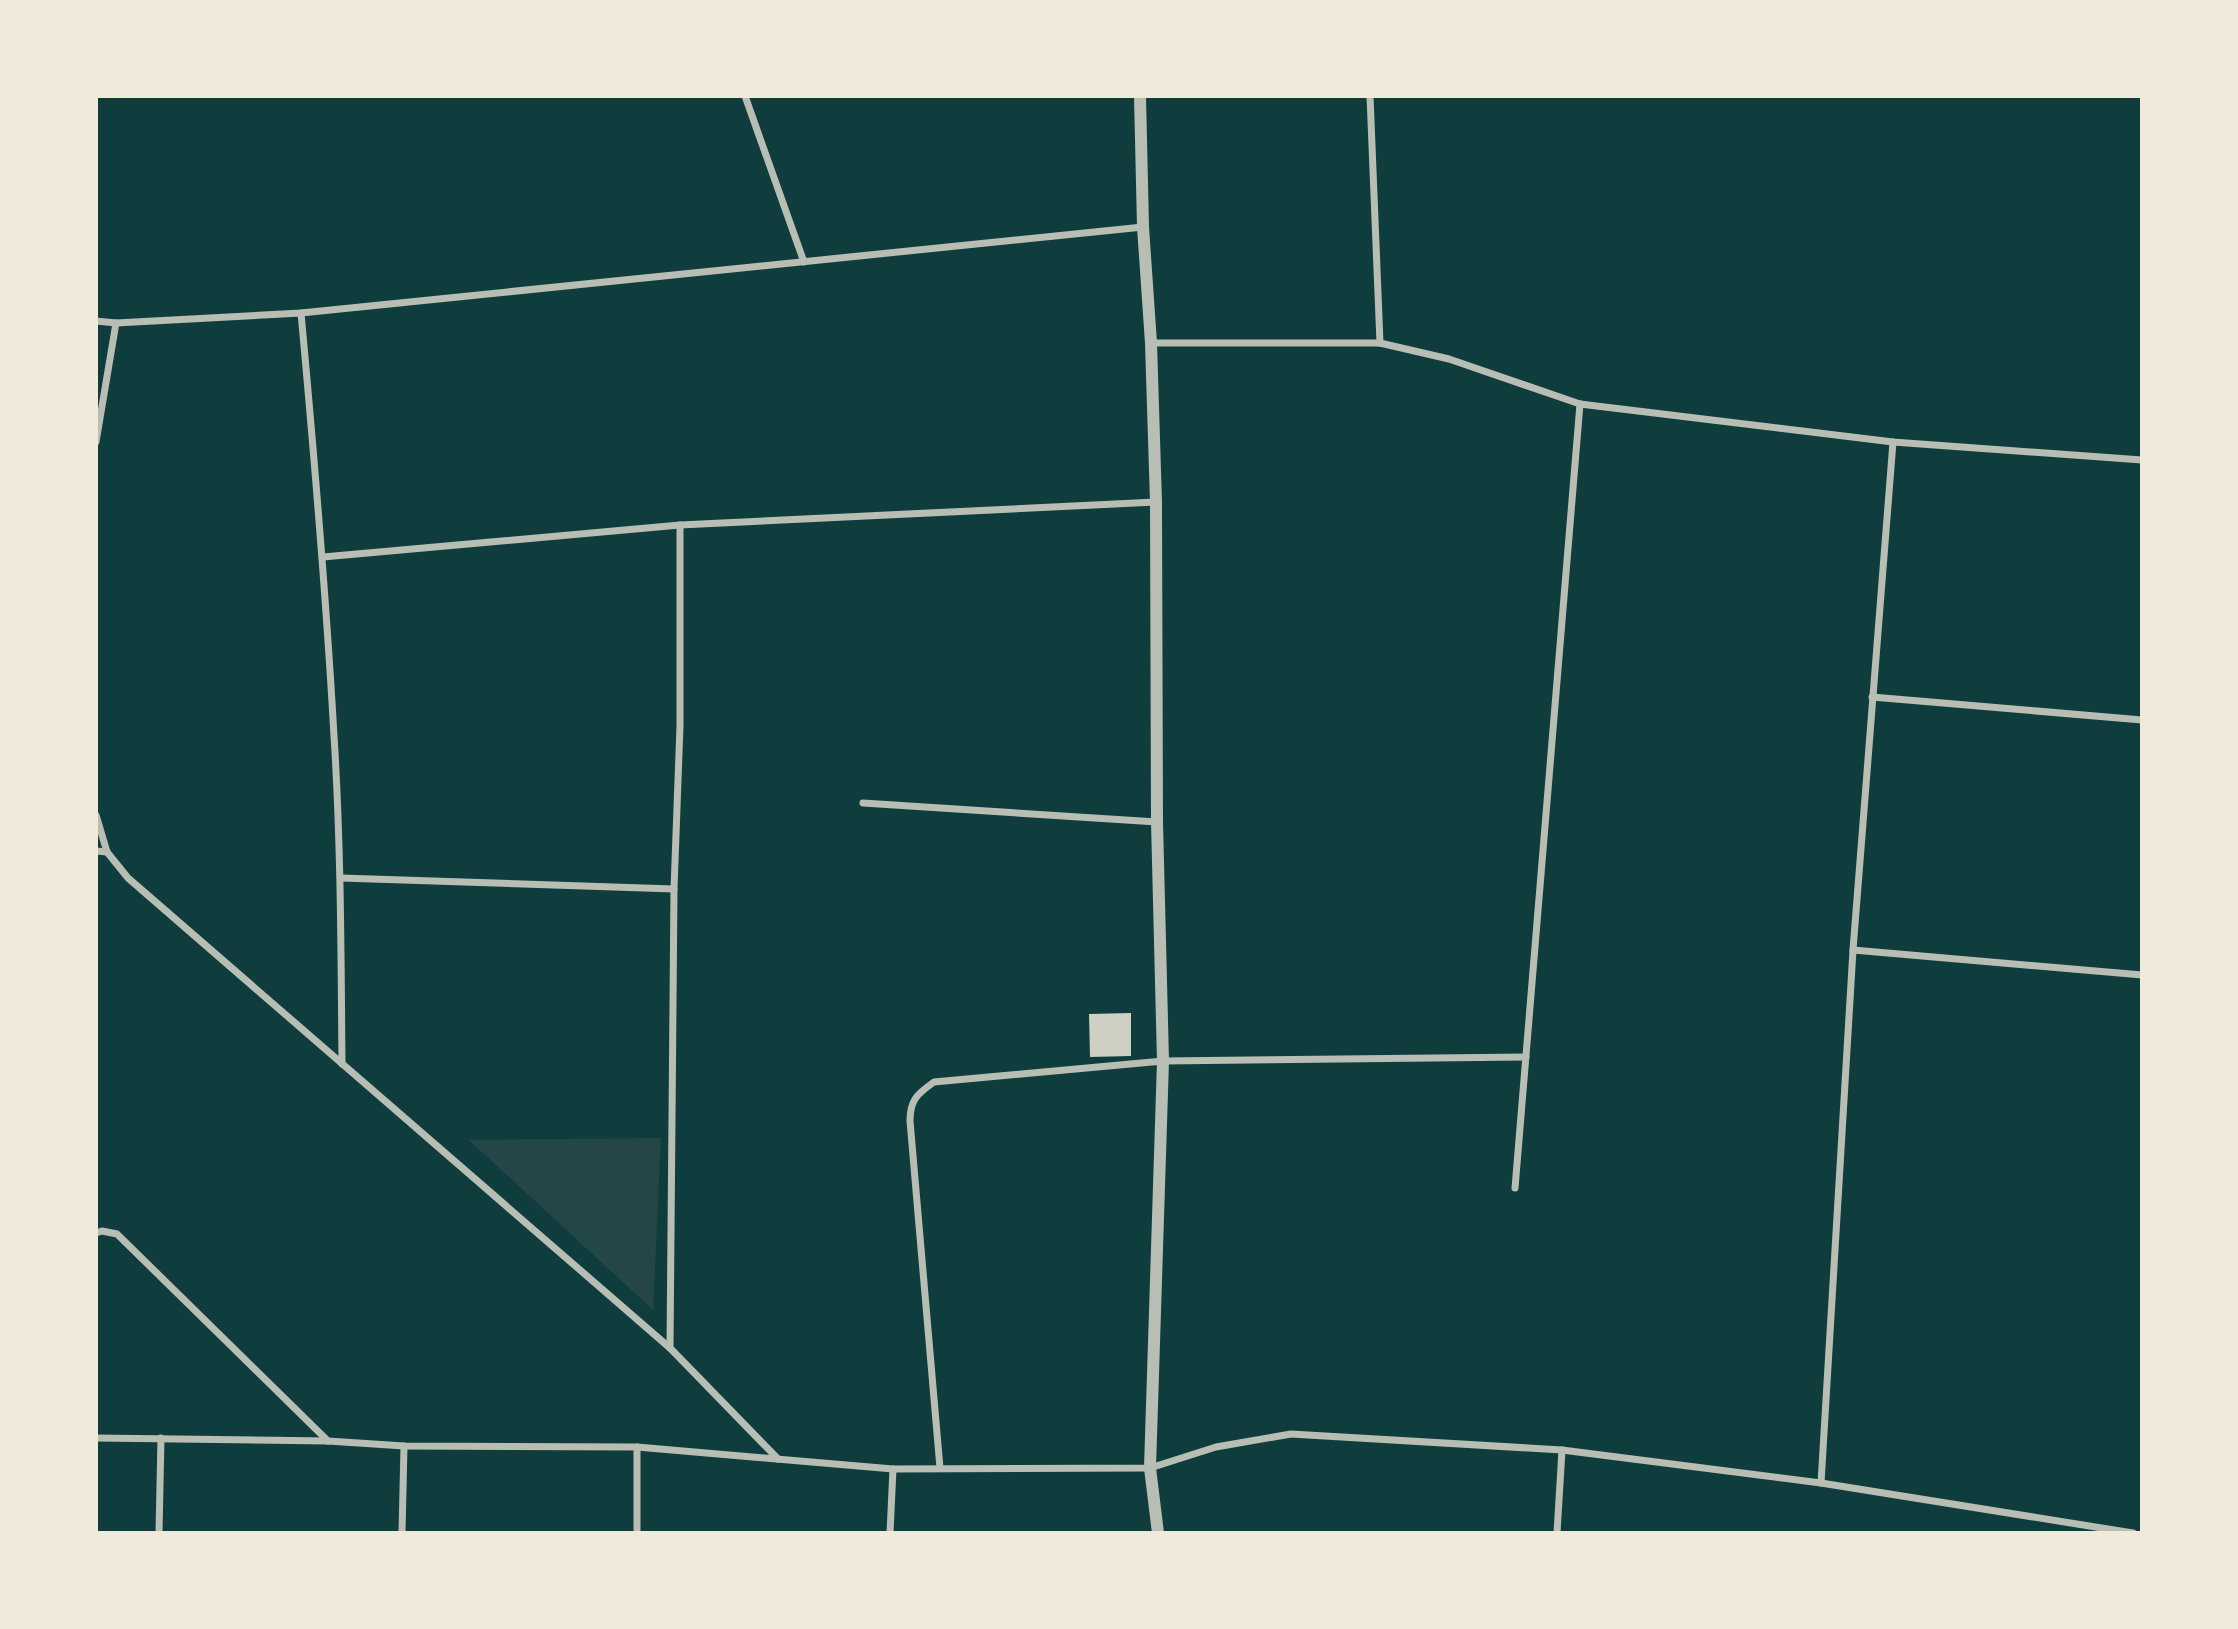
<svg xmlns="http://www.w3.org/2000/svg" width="2238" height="1629" font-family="Lato,sans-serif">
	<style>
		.green { fill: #244646 }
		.building { fill: #cfcfc3 }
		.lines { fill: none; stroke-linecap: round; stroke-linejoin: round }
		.minor { stroke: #b8beb3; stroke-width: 7 }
		.tertiary { stroke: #b8beb3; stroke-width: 12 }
	</style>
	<rect width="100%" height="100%" fill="#0f3d3e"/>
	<path class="green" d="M661,1138L653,1310L469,1140Z"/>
	<path class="building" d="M1131,1013V1056L1090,1057L1089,1014Z"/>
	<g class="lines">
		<g class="minor">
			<path d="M745,96L804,262"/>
			<path d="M1370,96L1380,343"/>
			<path d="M301,313C314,454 326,594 334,736C341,845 341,954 342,1064"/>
			<path d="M96,321L116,323L301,313L1143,227"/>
			<path d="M1151,343H1380L1449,359L1580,404L1893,442L2142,460"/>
			<path d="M96,442L116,323"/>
			<path d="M323,557L680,525L1156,502"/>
			<path d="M1872,697L2142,720"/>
			<path d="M863,803L1157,822"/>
			<path d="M96,815L107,852L128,878L670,1348L778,1459"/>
			<path d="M96,851L107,852"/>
			<path d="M341,878L674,889"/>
			<path d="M1853,950L2142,975"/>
			<path d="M1515,1188L1580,404"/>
			<path d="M96,1233L102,1231L117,1234L328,1441"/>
			<path d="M670,1348L674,889L680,726V525"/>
			<path d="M96,1438L328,1441L404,1446L637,1447L893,1469L1150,1468L1216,1447L1291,1434L1562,1450L1821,1483L2133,1533"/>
			<path d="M940,1468L910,1121C910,1100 917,1094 934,1082L1163,1061L1526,1057"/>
			<path d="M1821,1483L1853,950L1893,442"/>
			<path d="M159,1533L161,1438"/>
			<path d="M402,1533L404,1446"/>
			<path d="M637,1533V1447"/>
			<path d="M890,1533L893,1469"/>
			<path d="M1557,1533L1562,1450"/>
		</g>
		<path class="tertiary" d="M1140,96L1143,227L1151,343L1156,502L1157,822L1163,1061L1150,1468L1158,1533"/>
	</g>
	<rect width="2238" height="1629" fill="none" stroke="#f1e9da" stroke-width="196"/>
</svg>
